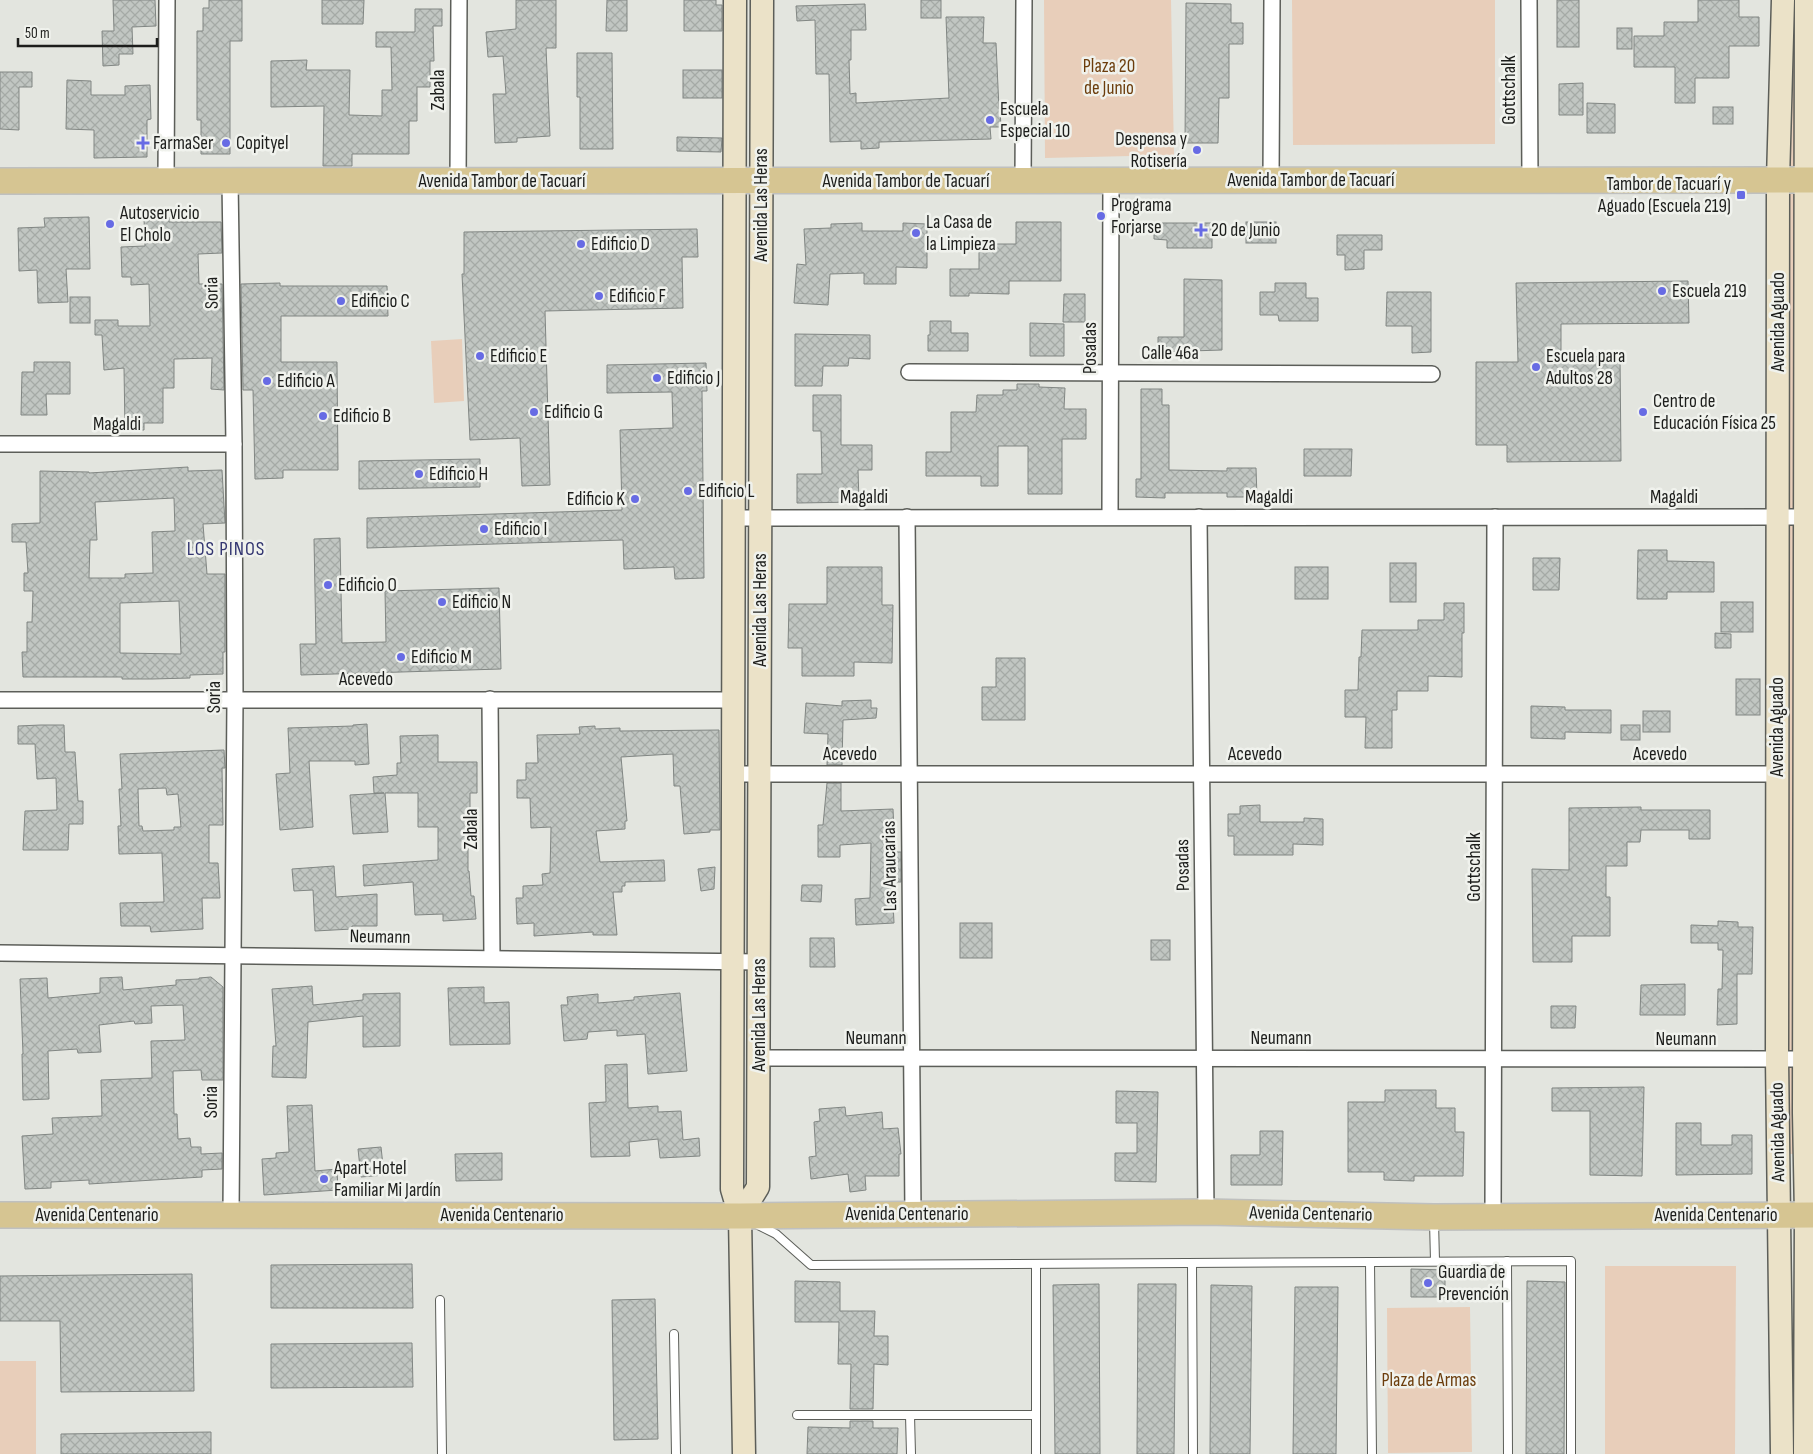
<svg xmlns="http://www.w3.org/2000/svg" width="1813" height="1454" font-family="'Sofia Sans Condensed',sans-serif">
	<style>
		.green { fill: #e8ceba }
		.building { fill: url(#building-cross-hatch); stroke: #818683; fill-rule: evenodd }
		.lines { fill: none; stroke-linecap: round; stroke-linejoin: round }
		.lane-casing { stroke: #5c5e59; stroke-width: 10 }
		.street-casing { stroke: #5c5e59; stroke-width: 18 }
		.secondary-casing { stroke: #5c5e59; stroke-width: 25 }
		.primary-casing { stroke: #bfc0bf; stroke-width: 28 }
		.lane { stroke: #fff; stroke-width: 8 }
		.street { stroke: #fff; stroke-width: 15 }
		.secondary { stroke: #ebe2c8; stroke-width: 22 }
		.primary { stroke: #d6c592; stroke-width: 25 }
		.poi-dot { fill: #676be4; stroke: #f0f2ed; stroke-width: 2 }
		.labels { text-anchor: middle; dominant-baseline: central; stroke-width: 5; stroke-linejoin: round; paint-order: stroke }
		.park-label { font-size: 19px; fill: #6c3d0c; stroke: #f0f2ed }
		.street-label { font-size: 19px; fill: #1c1d1b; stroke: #f0f2ed }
		.poi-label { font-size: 19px; fill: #1c1d1b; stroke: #f0f2ed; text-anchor: start }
		.neighbourhood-label { font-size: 20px; letter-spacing: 1px; fill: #333671; stroke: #f0f2ed }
	</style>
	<defs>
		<pattern id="building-cross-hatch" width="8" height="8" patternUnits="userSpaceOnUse" patternTransform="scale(1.25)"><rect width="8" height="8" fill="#c1c6c2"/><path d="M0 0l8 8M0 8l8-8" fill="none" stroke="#a5aaa6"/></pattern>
	</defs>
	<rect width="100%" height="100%" fill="#e3e5df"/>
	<g class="green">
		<path d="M1044,0H1171L1174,155L1045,158Z"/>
		<path d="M1292,0H1495V144L1293,145Z"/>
		<path d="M1785,0H1806L1798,1154H1783Z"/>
		<path d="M462,339L464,401L434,403L431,341Z"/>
		<path d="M1605,1266H1736L1735,1454H1605Z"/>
		<path d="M1470,1307L1472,1452L1388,1453L1387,1308Z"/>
		<rect x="0" y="1361" width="36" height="93"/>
	</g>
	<g class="building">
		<path d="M113,0H155L156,26L132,27L133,54H119V65L103,66L102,31H114Z"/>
		<path d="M209,0H242V41H230V154H201V120H197V31H203V8H209Z"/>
		<path d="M322,0H364L363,24H322Z"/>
		<path d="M516,0H556V48H546L550,136L517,138V142L495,143L493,94H506L503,56L488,57L486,32L516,29Z"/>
		<path d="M607,0H627V31H606Z"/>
		<path d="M684,0H716V5H722V31H684Z"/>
		<rect x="921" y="0" width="20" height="18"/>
		<rect x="1557" y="0" width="22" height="47"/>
		<path d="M1698,0H1739V17H1759V46H1729V78H1695V103H1675V67H1634V36H1664V22H1698Z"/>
		<path d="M1186,3L1231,4V23H1243V44H1229V98H1219L1218,143H1185Z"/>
		<path d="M865,4L866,30H851V60H849L850,94L856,93V103L949,98L946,17H984L983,43H996L999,109H1000L1001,127H990L991,139L879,142V148L861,149V141L830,142L829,74H816L815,20L797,21L796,6Z"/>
		<path d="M415,9H442V26H433L434,61H430V87H417V121H409V154H352V166H323L324,106L271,107V61L307,60L306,70H350L349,115L382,116V90H392L391,47H376V32H415Z"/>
		<rect x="1617" y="28" width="15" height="21"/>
		<path d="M577,53H612L613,149H580V97H577Z"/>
		<rect x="683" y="70" width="39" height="28"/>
		<path d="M0,72H32V87H19V130L0,129Z"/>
		<path d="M67,80L91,81V95H125V86L150,85L151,119L147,120V157L94,158V130L66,129Z"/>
		<path d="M1583,83V115H1559V84Z"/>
		<path d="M1587,103L1615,104V133H1587Z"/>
		<rect x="1713" y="107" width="20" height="17"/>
		<path d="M677,137L722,138L721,152L677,151Z"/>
		<path d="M89,217L90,269H66L68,302L38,303L37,270L19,271L18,228L45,227L44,218Z"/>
		<path d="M169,217V222H221L222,253L198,254L199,284H222L224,390L211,389L212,358L174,359V388H163V423H144V430H125L124,368L104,370L102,335H95V320H118V326H150L149,284L131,285V277H122L121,247L145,246L144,218Z"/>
		<path d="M1016,222H1061V281H1009V294L969,293V296H950V269H979V244H1016Z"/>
		<rect x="1246" y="222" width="30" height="21"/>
		<path d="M862,223V231H903V223L927,224V268L896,267V284H864V273L830,274L828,305L794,303L797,264L806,265L804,229L831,228V224Z"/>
		<path d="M1154,223H1212V248H1167V240L1154,239Z"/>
		<path d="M697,229L698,257H682L683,308L545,311L550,485L522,486L520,438L470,440L462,274H464V232Z"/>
		<path d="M1337,235H1382V250H1364V269L1345,270V255H1337Z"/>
		<path d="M1184,279L1222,280V350L1158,352V337H1184Z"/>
		<path d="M1688,281L1689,323L1561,324V357L1620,356L1621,461L1507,462V445H1476V362H1518L1516,283Z"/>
		<path d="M280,283V286H387L388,316H281V362H337L338,470H283V478L255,479L253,390H243L241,284Z"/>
		<path d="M1275,283H1306V298H1318V321H1279L1278,315H1260V292H1275Z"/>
		<path d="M1387,292H1431V352L1412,353V326H1386Z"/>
		<path d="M1064,294H1085V322H1063Z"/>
		<rect x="70" y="297" width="20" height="26"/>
		<path d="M930,321H951V333H968V351H928V335H930Z"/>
		<path d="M1030,323L1064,324V356H1030Z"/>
		<path d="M795,334L870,335V359L849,358L848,366H823L822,386H795Z"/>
		<path d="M34,362H70V394H46L47,415H21L22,372H34Z"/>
		<path d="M706,363L707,391H702L704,578L675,579L674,567L624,569L623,540L367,548V518L622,510L620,430L673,428L672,392L607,393V365Z"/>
		<path d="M1017,384H1039V387L1065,388L1064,409H1086V439H1062V494H1028V446H998V486H981V476H926V452H951V412H976L977,395H1003V390H1017Z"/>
		<path d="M1141,389H1162V405H1169V470L1227,471V468H1256L1257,497H1227V493H1165V498L1136,497V479H1141Z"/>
		<path d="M813,395H841V445H872V470H858L859,502L797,503V474H822L821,431H813Z"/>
		<path d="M1304,449H1352L1351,476H1304Z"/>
		<path d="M480,459V487L359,489V461Z"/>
		<path d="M188,467V471L222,470L225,523L203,524L207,574H225V652H223V674L190,675V678L152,679H122V677H23L22,652H27V622H32L33,591H24V573H28L26,542H12V524L40,523V471L89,472V473ZM174,498L175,531L152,532L153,573L125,574V578H89L90,540H97L95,502ZM179,601L181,654L120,653V603Z"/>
		<path d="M340,538L342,643L386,642L385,591L499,588L501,669L301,675L300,644H316L314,539Z"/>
		<path d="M1638,550H1667V561L1714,562V592H1667V599H1637Z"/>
		<path d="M1533,558H1560L1559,590H1533Z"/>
		<rect x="1390" y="563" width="26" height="39"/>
		<path d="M827,567H882V605H893L892,663L854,662V676H802V648H788L789,604H827Z"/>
		<rect x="1295" y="567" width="33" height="32"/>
		<rect x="1721" y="602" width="32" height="30"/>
		<path d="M1444,603H1464V633H1462V677L1428,676V691H1397V710H1392V748H1365L1366,717H1345V690H1358L1359,657H1361L1362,630H1418V620H1444Z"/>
		<path d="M1715,633L1731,634V648H1715Z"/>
		<path d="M996,658H1025V720H982V687H996Z"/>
		<rect x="1736" y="679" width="24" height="36"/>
		<path d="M871,700V708H877L876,718L843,720L842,765H827L828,734L804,733L806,703L842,706V701Z"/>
		<path d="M1531,706L1565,707V710H1611V733L1565,732V739L1531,738Z"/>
		<rect x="1643" y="711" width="27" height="21"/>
		<path d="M367,724L369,764L355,765V761H309L313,827L280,830L276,774L290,773L288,728L353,726V725Z"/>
		<path d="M41,725H64L65,752H75L78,801H83V824H69L68,850H23L25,811L57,810L56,778L37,779L35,744H18V726Z"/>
		<rect x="1621" y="725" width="19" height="15"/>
		<path d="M595,726V729L620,728V731L719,730L720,830H710V832L684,834L680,786H674L673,754L621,757L627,821H625V829L596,831L600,862L664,860L665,881L625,882V886H622V892H613L617,935H593V932L534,936V923L517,924L516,898H523V886L543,885L542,874L550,873L551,827L531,828L530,798H517V780H526V763H538L537,735L580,734L579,727Z"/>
		<path d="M438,735V762H477V793H470V827H468V871H469L471,896H474L476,919L443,921V914L415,915L413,882L364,886L363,865L438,860V827H418V793H385L388,832L353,834L350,795L384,793H374L373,777L397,775V763H401L400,736Z"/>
		<path d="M224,750L225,768H222L223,825H209V863H218L220,898H202L203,929L151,932L150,926H121L120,903L164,902L162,853L119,854L118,826H121L119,789H122L120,754ZM166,788L167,795L178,794L181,827H174V830L143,831L142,826H139L138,789Z"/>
		<path d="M827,783H841V811L893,809L895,852H901V882H892L894,923L856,925L855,899L870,898L871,843L840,845V857H818V825H823Z"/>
		<path d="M1260,805V822H1304V818L1323,819V845L1293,844V855H1234V836H1228V814H1240V806Z"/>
		<path d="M1641,807V810H1710V839H1689V830H1641L1640,842H1627V866H1606V897H1610V936H1572V962H1533L1532,869L1569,870V808Z"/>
		<path d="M334,866L336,897L377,894V926H352V929L315,931L313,890L294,891L292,869Z"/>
		<path d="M715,867L714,889L701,891L698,869Z"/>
		<path d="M802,885H822L821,902L801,901Z"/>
		<path d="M1718,921L1738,922V927H1753L1752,974H1737V1024L1717,1025L1718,989H1722L1723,950H1718V943H1691V925L1718,926Z"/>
		<rect x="960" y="923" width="32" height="35"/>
		<path d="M810,938H834L835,967H810Z"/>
		<rect x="1151" y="940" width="19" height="20"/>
		<path d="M122,977L123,990L176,985V980L199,979V978L211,977L223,987V1080H202L201,1070L173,1071L174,1114H177L178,1139L190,1138L191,1147H201V1154L222,1153V1169L202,1170V1177L89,1184V1180L51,1182V1188L25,1189L22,1136L53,1134L52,1118L102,1116L101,1080L152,1078L151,1041L185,1040L183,1005L151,1006L152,1023L135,1024L134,1021L99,1025L101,1052L78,1053L77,1049L48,1051L49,1099L23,1100L22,1054H23L20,979L47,978L48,998L100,993V978Z"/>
		<path d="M1685,984V1015H1640L1641,985Z"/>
		<path d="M312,986L313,1005L363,1000V994L400,993V1046L363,1047V1016L308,1022L306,1078L272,1077L273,1046H276L272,989Z"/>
		<path d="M484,987V1003L509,1002L510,1044L450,1045L448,988Z"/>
		<path d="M680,993L687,1071L648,1074L645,1034L617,1036V1030L588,1032L587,1039L564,1041L561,1005H568L567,997L598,994V1003L634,1000V997Z"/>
		<path d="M1551,1006H1576L1575,1028H1551Z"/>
		<path d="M627,1064L628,1108L658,1106V1112L681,1111L683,1140L699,1138L700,1156L660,1158L658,1139L629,1142L630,1156L591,1157L589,1103L606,1102L605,1065Z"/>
		<path d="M1644,1087L1642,1176L1590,1175V1111H1552V1088Z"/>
		<path d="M1385,1090H1436V1108H1455V1132H1464L1463,1176H1414V1181L1384,1180V1172H1348V1102H1385Z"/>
		<path d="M1116,1091L1158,1092L1156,1182L1115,1181V1153H1137V1123H1116Z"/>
		<path d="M312,1105L315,1171L337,1169L338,1190L264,1195L262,1159L276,1158V1153L289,1152L287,1106Z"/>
		<path d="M845,1107L846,1116L882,1112L883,1129L898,1128L901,1154H899V1176H865L866,1190L850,1192L848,1174L811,1179L809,1157L816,1156L814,1122L820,1121L819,1109Z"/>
		<path d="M1676,1123H1701V1145H1732V1135H1752V1174L1676,1175Z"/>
		<path d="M1260,1131H1283L1282,1185H1231V1155H1260Z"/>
		<path d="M381,1147L384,1175L361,1177L358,1149Z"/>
		<path d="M502,1153V1180L456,1181L455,1154Z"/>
		<path d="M412,1264L413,1308H271V1265Z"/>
		<path d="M1411,1269L1445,1270V1297H1411Z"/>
		<path d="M192,1274L194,1391L61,1392L60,1321H0V1276Z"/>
		<path d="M795,1281L840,1282V1311H875L874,1336H888V1365L874,1364L873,1409H850L851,1364H838L839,1322H795Z"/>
		<path d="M1527,1281L1565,1282L1564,1454H1526Z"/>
		<path d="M1099,1284L1100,1454H1055L1053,1285Z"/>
		<path d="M1138,1284H1176L1174,1454H1137Z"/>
		<path d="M1211,1285L1252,1286L1250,1454H1210Z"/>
		<path d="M1295,1287H1338L1336,1454H1293Z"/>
		<path d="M655,1299L658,1439L614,1440L612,1300Z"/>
		<path d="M412,1343L413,1387L271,1388V1344Z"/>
		<path d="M850,1421H873V1428H898L897,1454H807L808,1427L850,1428Z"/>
		<path d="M211,1432V1454H61V1434Z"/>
	</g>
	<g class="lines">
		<defs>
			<g id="lane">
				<path d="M1434,1221L1435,1261"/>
				<path d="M756,1224L776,1234L811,1265L1571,1261V1454"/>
				<path d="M1507,1261L1508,1454"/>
				<path d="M1370,1262L1372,1454"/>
				<path d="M1192,1263L1193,1454"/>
				<path d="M1036,1264V1454"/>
				<path d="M440,1300L442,1454"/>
				<path d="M674,1334L676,1454"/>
				<path d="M797,1415H1036"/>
				<path d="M910,1415L911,1454"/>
			</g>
			<g id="street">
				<path d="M1529,0L1530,180"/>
				<path d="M166,180L167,0"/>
				<path d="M458,180L459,0"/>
				<path d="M1271,180L1272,0"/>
				<path d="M230,181L234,444L235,699L231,1214"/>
				<path d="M1023,181L1024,0"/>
				<path d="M909,372L1432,374"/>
				<path d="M0,444H234"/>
				<path d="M907,517L913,1214"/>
				<path d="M1110,517L1111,180"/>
				<path d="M1199,517L1206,1212"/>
				<path d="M734,518L1805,517"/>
				<path d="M490,699L492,958"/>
				<path d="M0,700H733"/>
				<path d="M733,774H1777"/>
				<path d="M0,953L760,962"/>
				<path d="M759,1058L1804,1059"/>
				<path d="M1493,1216L1495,517"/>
			</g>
			<g id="secondary">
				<path d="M735,0L732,1189L740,1216L744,1454"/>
				<path d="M740,1216L758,1187L762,0"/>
				<path d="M1782,1454L1777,1059L1778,180L1783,0"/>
				<path d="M1805,1454L1806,1215L1804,1113L1806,0"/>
			</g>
			<g id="primary">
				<path d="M0,181L1813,180"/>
				<path d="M0,1215L740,1216L1206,1212L1434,1217L1813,1215"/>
			</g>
		</defs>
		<use href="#lane" class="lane-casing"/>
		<use href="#street" class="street-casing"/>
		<use href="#secondary" class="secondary-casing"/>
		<use href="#primary" class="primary-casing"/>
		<use href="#lane" class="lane"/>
		<use href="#street" class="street"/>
		<use href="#secondary" class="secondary"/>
		<use href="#primary" class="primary"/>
	</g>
	<g class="poi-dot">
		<circle cx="990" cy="120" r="5"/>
		<path d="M140.5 135.5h5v5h5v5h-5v5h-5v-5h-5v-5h5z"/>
		<circle cx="226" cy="143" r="5"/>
		<circle cx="1197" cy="150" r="5"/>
		<rect x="1736" y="190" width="10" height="10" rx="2.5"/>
		<circle cx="1101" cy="216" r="5"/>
		<circle cx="110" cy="224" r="5"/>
		<path d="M1198.5 222.5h5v5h5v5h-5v5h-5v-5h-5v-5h5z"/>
		<circle cx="916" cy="233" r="5"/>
		<circle cx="581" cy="244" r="5"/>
		<circle cx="1662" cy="291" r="5"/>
		<circle cx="599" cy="296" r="5"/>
		<circle cx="341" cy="301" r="5"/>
		<circle cx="480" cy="356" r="5"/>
		<circle cx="1536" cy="367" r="5"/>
		<circle cx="657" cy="378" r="5"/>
		<circle cx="267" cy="381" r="5"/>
		<circle cx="534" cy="412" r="5"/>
		<circle cx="1643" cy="412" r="5"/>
		<circle cx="323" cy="416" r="5"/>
		<circle cx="419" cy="474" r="5"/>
		<circle cx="688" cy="491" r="5"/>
		<circle cx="635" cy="499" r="5"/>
		<circle cx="484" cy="529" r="5"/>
		<circle cx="328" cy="585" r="5"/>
		<circle cx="442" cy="602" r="5"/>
		<circle cx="401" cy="657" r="5"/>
		<circle cx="324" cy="1179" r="5"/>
		<circle cx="1428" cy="1283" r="5"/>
	</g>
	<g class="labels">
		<g class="park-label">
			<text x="1109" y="66">Plaza 20<tspan x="1109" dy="22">de Junio</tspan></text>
			<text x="1429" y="1380">Plaza de Armas</text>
		</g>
		<g class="street-label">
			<text transform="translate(438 90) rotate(-90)">Zabala</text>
			<text transform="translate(1509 90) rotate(-90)">Gottschalk</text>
			<text x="1311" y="180">Avenida Tambor de Tacuarí</text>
			<text x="502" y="181">Avenida Tambor de Tacuarí</text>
			<text x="906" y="181">Avenida Tambor de Tacuarí</text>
			<text transform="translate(761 205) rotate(-90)">Avenida Las Heras</text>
			<text transform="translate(212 293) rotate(-91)">Soria</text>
			<text transform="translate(1778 322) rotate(-90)">Avenida Aguado</text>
			<text transform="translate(1090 348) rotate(-90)">Posadas</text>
			<text x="1170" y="353">Calle 46a</text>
			<text x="117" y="424">Magaldi</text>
			<text x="864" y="497">Magaldi</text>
			<text x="1269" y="497">Magaldi</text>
			<text x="1674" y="497">Magaldi</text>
			<text transform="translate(760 610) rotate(-90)">Avenida Las Heras</text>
			<text x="366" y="679">Acevedo</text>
			<text transform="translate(214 697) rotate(-90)">Soria</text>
			<text transform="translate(1777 727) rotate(-90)">Avenida Aguado</text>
			<text x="850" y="754">Acevedo</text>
			<text x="1255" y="754">Acevedo</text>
			<text x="1660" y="754">Acevedo</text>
			<text transform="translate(471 829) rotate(-90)">Zabala</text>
			<text transform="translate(1183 865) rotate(-91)">Posadas</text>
			<text transform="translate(890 866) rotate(-91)">Las Araucarias</text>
			<text transform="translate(1474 867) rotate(-90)">Gottschalk</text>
			<text transform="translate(380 937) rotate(1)">Neumann</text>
			<text transform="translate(759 1015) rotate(-90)">Avenida Las Heras</text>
			<text x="876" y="1038">Neumann</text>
			<text x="1281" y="1038">Neumann</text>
			<text x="1686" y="1039">Neumann</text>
			<text transform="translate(211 1102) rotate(-90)">Soria</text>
			<text transform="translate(1778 1132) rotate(-91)">Avenida Aguado</text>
			<text x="907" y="1214">Avenida Centenario</text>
			<text transform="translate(1311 1214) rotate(1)">Avenida Centenario</text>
			<text x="97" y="1215">Avenida Centenario</text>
			<text x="502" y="1215">Avenida Centenario</text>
			<text x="1716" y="1215">Avenida Centenario</text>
		</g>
		<g class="poi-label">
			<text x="1000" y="109">Escuela<tspan x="1000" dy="22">Especial 10</tspan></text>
			<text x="1187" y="139" text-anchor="end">Despensa y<tspan x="1187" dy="22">Rotisería</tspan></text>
			<text x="153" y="143">FarmaSer</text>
			<text x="236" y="143">Copityel</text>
			<text x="1731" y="184" text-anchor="end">Tambor de Tacuarí y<tspan x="1731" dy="22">Aguado (Escuela 219)</tspan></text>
			<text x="1111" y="205">Programa<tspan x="1111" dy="22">Forjarse</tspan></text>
			<text x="120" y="213">Autoservicio<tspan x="120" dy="22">El Cholo</tspan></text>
			<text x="926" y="222">La Casa de<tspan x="926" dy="22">la Limpieza</tspan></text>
			<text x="1211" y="230">20 de Junio</text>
			<text x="591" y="244">Edificio D</text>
			<text x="1672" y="291">Escuela 219</text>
			<text x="609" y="296">Edificio F</text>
			<text x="351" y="301">Edificio C</text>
			<text x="490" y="356">Edificio E</text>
			<text x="1546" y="356">Escuela para<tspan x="1546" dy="22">Adultos 28</tspan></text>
			<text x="667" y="378">Edificio J</text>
			<text x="277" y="381">Edificio A</text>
			<text x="1653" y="401">Centro de<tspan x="1653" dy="22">Educación Física 25</tspan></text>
			<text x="544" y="412">Edificio G</text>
			<text x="333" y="416">Edificio B</text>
			<text x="429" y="474">Edificio H</text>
			<text x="698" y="491">Edificio L</text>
			<text x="625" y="499" text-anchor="end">Edificio K</text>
			<text x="494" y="529">Edificio I</text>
			<text x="338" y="585">Edificio O</text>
			<text x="452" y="602">Edificio N</text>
			<text x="411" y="657">Edificio M</text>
			<text x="334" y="1168">Apart Hotel<tspan x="334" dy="22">Familiar Mi Jardín</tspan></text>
			<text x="1438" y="1272">Guardia de<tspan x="1438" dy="22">Prevención</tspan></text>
		</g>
		<g class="neighbourhood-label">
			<text x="226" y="549">LOS PINOS</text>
		</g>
	</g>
	<path d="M18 38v8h139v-8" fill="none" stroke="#1c1d1b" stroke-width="2.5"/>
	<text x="25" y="38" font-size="15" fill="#1c1d1b" stroke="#f0f2ed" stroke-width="4" paint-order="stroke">50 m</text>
</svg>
